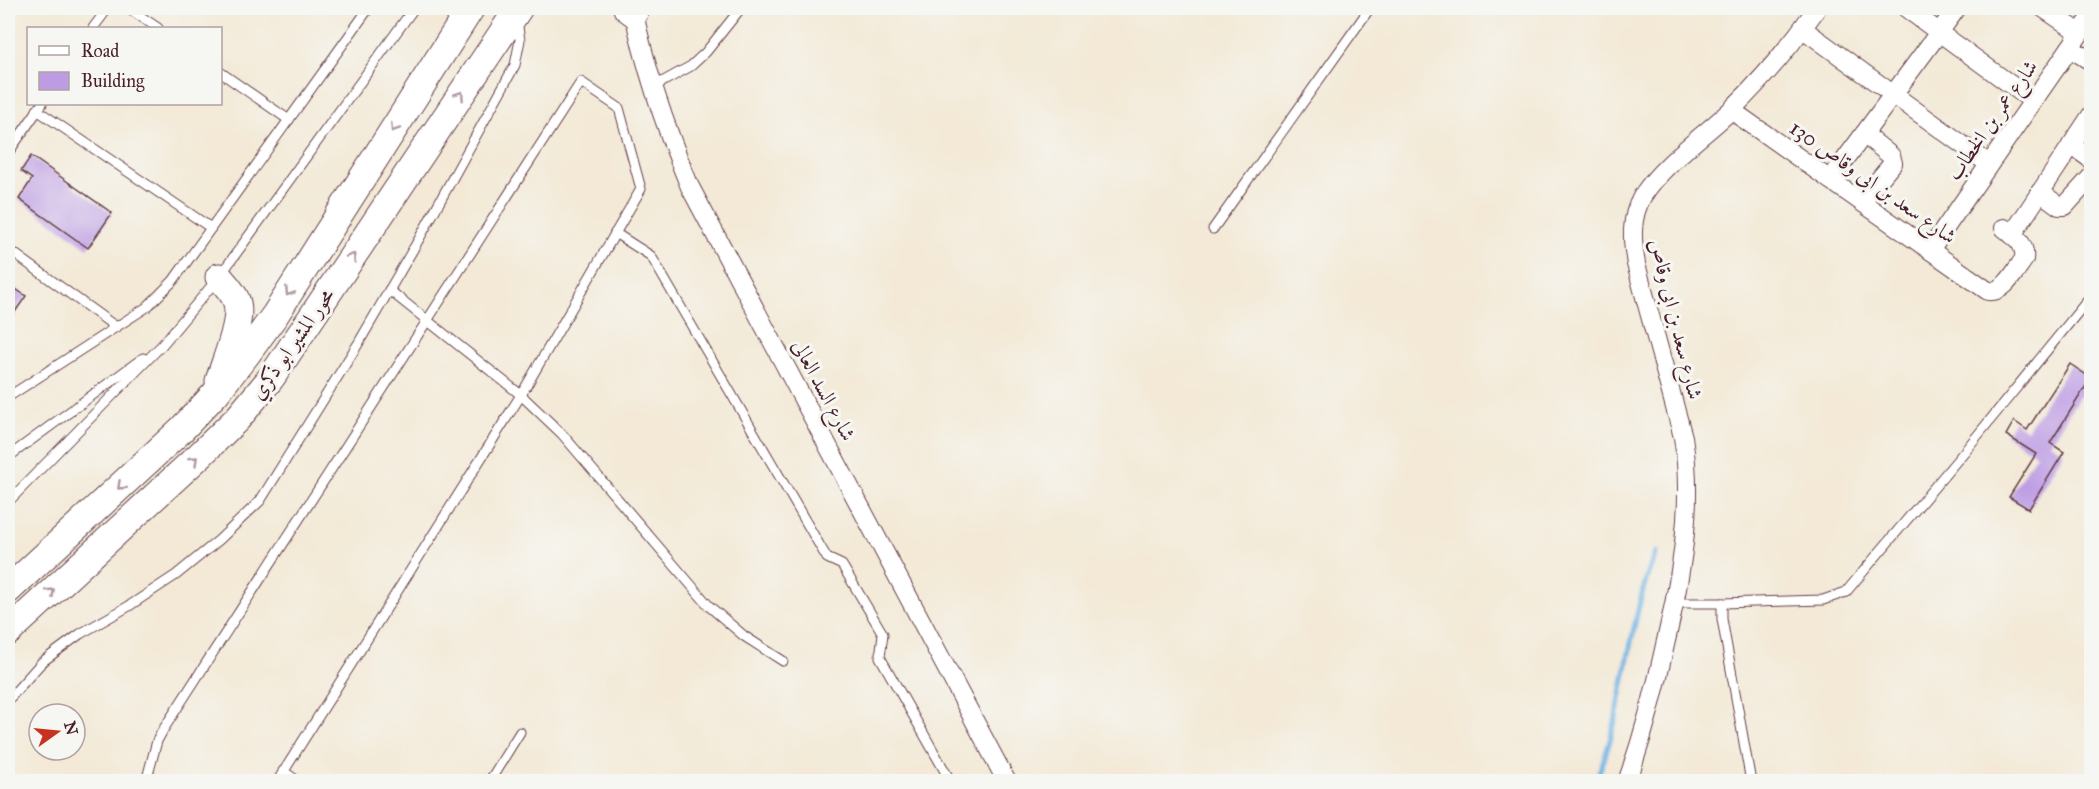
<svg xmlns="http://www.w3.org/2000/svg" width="2099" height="789" font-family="'IM FELL Great Primer',Amiri,serif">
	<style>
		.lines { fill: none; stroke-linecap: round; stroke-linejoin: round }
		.stream { stroke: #6eb3e4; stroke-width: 5 }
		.building { fill: #bd9ce4 }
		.lane-casing { stroke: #633d45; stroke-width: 11 }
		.street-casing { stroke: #633d45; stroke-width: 20 }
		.primary-casing { stroke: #633d45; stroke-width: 29 }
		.lane { stroke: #fff; stroke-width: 9 }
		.street { stroke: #fff; stroke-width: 18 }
		.primary { stroke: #fff; stroke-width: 27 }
		.oneway { stroke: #ae9aa0 }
		.labels { text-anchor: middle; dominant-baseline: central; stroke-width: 6; stroke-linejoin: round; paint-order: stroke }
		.street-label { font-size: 21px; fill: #4a1f2b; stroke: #f6f6f2 }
	</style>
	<rect width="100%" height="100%" fill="#f6f6f2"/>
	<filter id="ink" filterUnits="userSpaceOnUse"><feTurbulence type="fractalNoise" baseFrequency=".0167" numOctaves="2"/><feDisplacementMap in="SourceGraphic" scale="12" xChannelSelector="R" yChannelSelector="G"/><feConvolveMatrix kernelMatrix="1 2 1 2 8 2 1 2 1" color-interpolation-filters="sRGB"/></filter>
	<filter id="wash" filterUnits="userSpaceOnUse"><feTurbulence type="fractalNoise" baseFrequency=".008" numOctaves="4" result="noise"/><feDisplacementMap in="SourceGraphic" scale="24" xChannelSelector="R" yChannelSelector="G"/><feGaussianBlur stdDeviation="1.35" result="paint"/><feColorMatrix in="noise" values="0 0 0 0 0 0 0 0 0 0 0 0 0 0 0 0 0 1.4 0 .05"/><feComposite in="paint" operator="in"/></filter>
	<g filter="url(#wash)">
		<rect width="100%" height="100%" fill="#f3e9d6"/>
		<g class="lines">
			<path class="stream" d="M1595,782C1627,709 1626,626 1656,552"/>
		</g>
		<g id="blocks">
			<g class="building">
				<path d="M31,156L112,213L88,248L19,199L32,179L21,171Z"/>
				<path d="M8,284L26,296L8,322Z"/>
				<path d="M2070,364L2091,378L2050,443L2064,452L2029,509L2009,497L2036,454L2006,435L2014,421L2027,430Z"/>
			</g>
		</g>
	</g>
	<g filter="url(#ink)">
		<use href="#blocks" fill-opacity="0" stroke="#633d45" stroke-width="1.5"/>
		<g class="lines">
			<defs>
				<g id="lane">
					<path d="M128,8L158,28"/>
					<path d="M93,28L108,8"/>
					<path d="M220,72L289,120"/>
					<path d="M653,87L691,66L706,52L741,8"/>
					<path d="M37,110L211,228"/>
					<path d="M8,153L42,104"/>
					<path d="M1213,229L1370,8"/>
					<path d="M615,233L651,256L827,558L842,565L883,634L880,657L951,782"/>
					<path d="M8,249L116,327"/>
					<path d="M389,290L521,395L562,434L709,606L744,636L783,661"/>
					<path d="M8,397L147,307L173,281L369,8"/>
					<path d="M8,457L143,358"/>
					<path d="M8,502L162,345L219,277L414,8"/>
					<path d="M1675,603H1722V619L1751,782"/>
					<path d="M1722,603L1823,600L1846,592L1964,452L2092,295"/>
					<path d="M8,700L42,662L80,634L129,606L176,575L219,540L260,501L358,344L419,239L515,65L520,40L517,21"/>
					<path d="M283,771L299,782"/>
					<path d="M146,782L157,741L163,730L581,82L619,108L641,189L521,395L277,782"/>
					<path d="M489,782L520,732"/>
				</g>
				<g id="street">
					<path d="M633,8C645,69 666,129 690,187L1007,782"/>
					<path d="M1906,8L2033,101"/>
					<path d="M2043,8L2080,33"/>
					<path d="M1803,29L1989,164"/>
					<path d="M2070,48L2092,62"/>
					<path d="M1731,110L1988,291C2004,294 2015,271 2024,259C2026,243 2015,237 2004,228"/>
					<path d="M2071,145L2092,160"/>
					<path d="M1830,180L1957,8"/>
					<path d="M2040,192L2059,206H2065L2092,176"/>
					<path d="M1861,201L1893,163L1891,156L1864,134"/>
					<path d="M2012,235L2092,114"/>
					<path d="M1930,250L2092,16"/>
					<path d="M1627,782C1643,737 1655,692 1665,645C1681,577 1694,506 1683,437L1636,264C1632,241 1630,218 1642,197C1660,166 1705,135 1731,110C1763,79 1792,44 1817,8"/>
				</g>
				<g id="primary">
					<path d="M627,8L634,13"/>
					<path d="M219,381C225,361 244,319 236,300C233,292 225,284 219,277"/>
					<path d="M8,590L181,430L215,394L246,355L275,315L471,8"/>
					<path d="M8,632L200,455L238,418L271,378L519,8"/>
				</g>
			</defs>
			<use href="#lane" class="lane-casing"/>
			<use href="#street" class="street-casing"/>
			<use href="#primary" class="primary-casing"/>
			<use href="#lane" class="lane"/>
			<use href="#street" class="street"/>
			<use href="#primary" class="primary"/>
		</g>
		<defs><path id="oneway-chevron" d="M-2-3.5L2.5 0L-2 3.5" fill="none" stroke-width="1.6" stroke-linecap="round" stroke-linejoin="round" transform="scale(1.5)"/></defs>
		<g class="oneway">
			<use href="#oneway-chevron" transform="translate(460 95) rotate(-56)"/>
			<use href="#oneway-chevron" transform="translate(394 128) rotate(123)"/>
			<use href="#oneway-chevron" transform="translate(352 257) rotate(-56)"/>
			<use href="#oneway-chevron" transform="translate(289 292) rotate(123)"/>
			<use href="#oneway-chevron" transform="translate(194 460) rotate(-43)"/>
			<use href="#oneway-chevron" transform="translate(121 486) rotate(137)"/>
			<use href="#oneway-chevron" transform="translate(51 592) rotate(-43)"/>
		</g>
	</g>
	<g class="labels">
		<g class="street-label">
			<text transform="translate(1992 120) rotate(-55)">شارع عمر بن الخطاب</text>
			<text transform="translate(1873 182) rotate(35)">شارع سعد بن ابى وقاص 130</text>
			<text transform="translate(1676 319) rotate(76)">شارع سعد بن ابى وقاص</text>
			<text transform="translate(292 344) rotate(-55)">محور المشير ابو ذكري</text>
			<text transform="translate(824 390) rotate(62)">شارع السد العالى</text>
		</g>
	</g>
	<rect width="2099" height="789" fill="none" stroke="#f6f6f2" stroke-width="30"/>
	<rect x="27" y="27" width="195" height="78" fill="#f6f6f2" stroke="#b1a0a2" stroke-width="1.5"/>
	<rect x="39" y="46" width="30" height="9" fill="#ffffff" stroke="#b1a0a2" stroke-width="1.5"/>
	<text x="81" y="57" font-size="18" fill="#4a1f2b">Road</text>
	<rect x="39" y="72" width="30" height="18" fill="#bd9ce4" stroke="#b1a0a2" stroke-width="1.5"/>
	<text x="81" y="87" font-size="18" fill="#4a1f2b">Building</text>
	<g transform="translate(57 732) rotate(75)"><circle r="28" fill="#f6f6f2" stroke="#b1a0a2" stroke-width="1.5"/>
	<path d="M0-4.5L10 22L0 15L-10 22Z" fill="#c8321e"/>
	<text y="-9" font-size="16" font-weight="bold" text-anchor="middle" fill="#4a1f2b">N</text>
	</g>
</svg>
